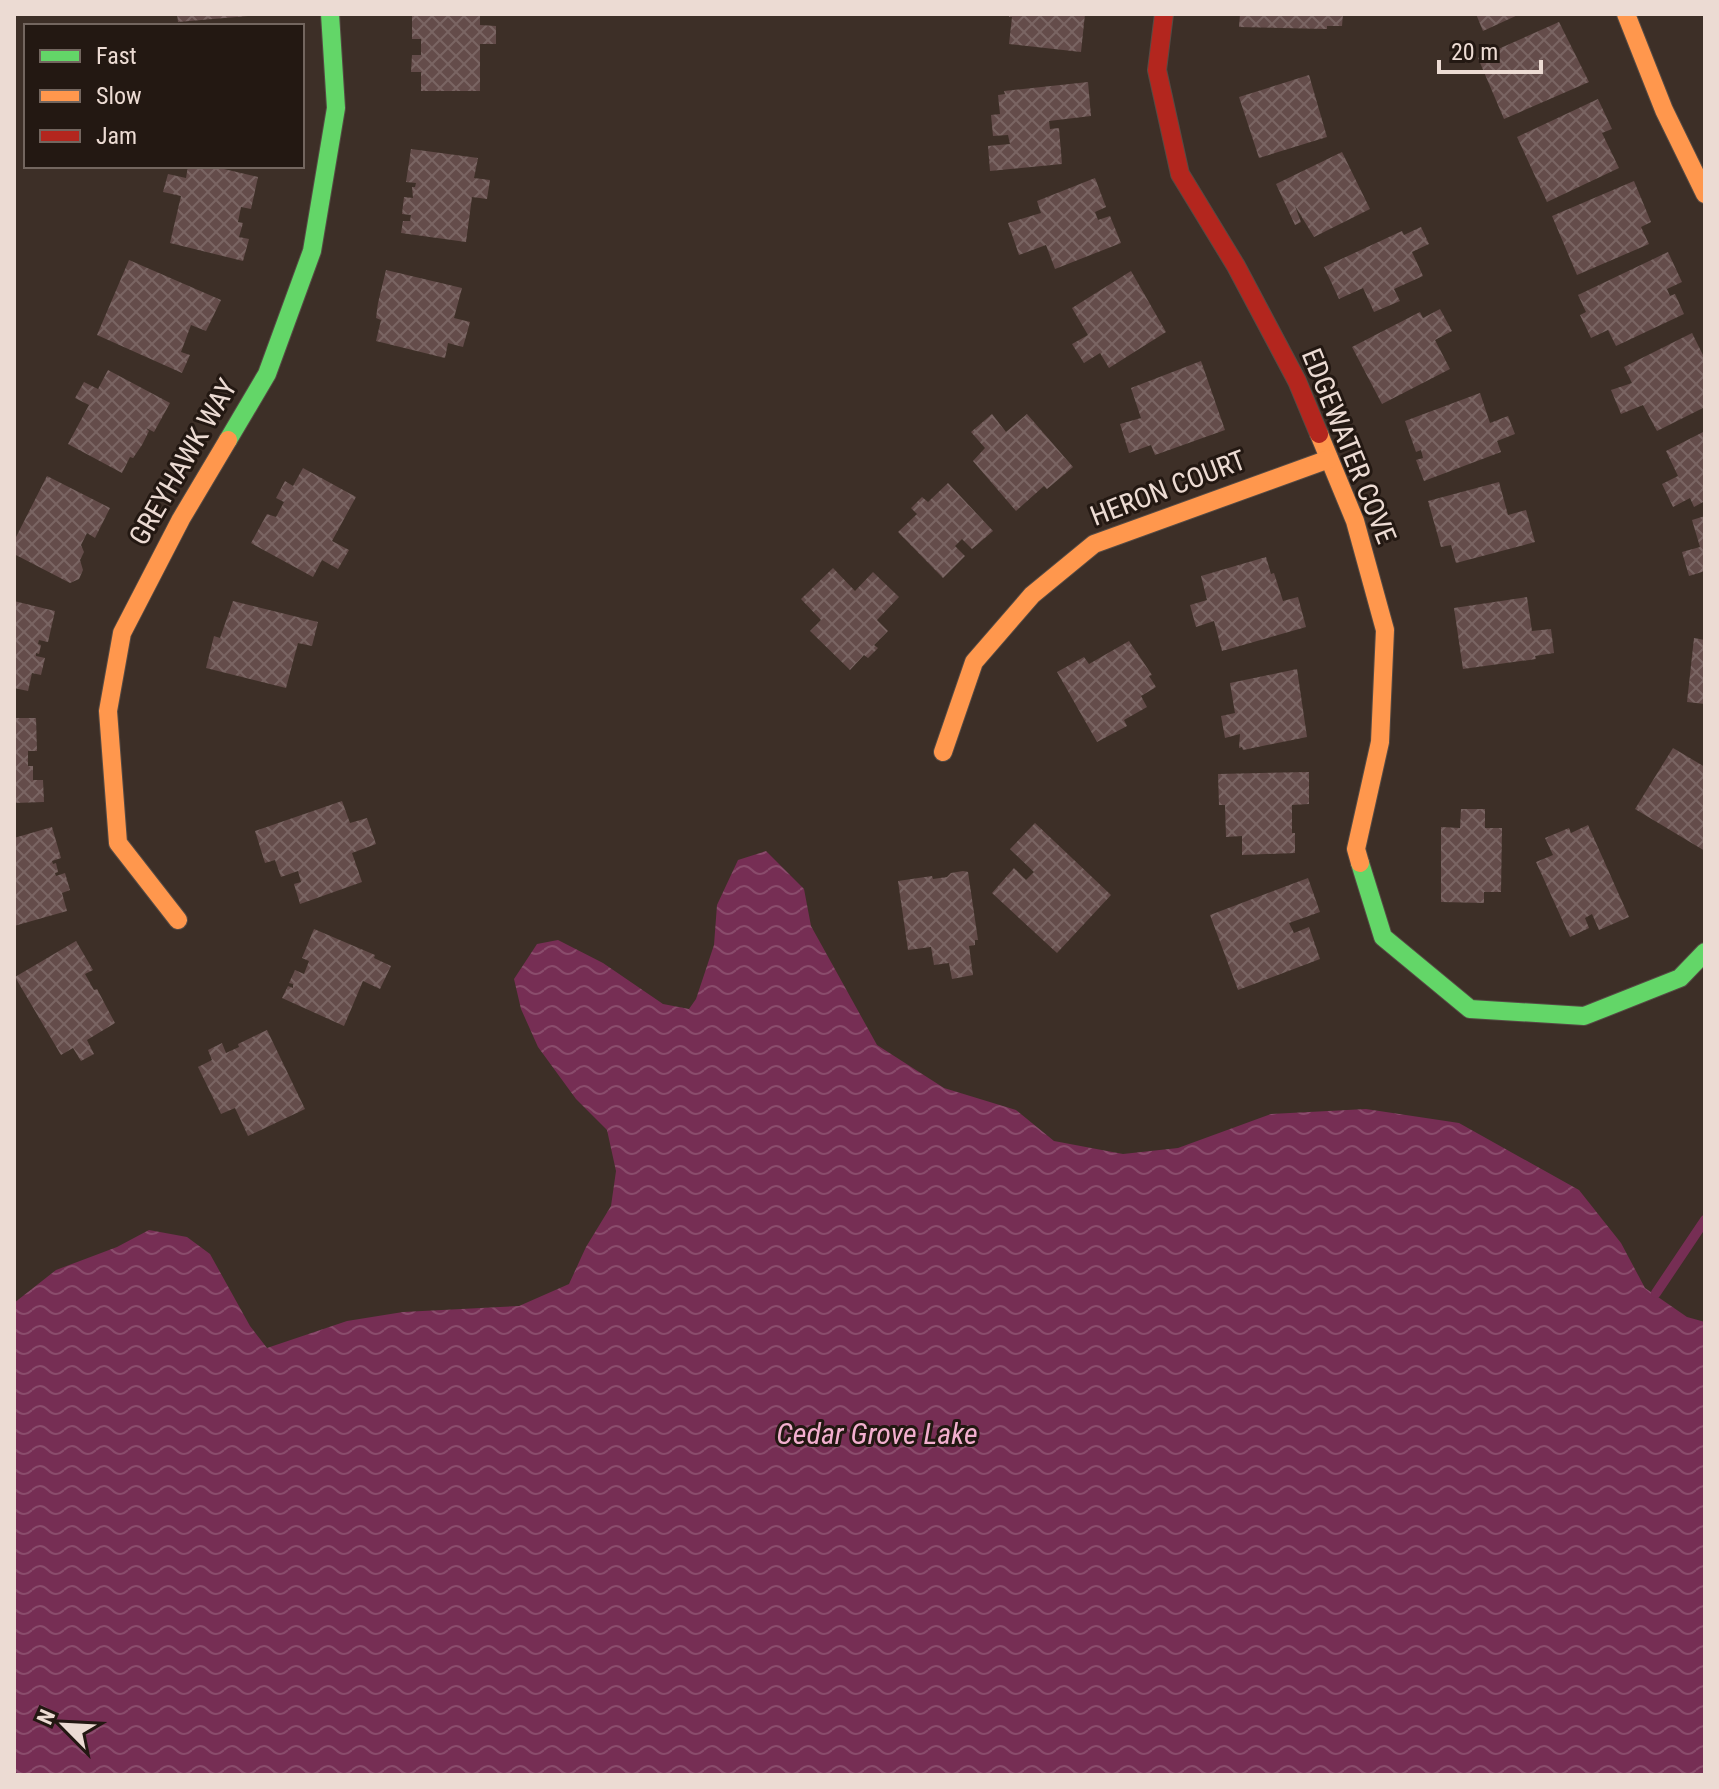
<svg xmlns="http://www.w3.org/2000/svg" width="1719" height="1789" font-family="'Roboto Condensed',sans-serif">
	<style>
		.water { fill: url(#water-waves) }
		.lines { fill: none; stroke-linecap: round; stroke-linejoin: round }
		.stream { stroke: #762e54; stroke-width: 10 }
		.building { fill: url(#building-cross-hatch) }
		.fast-casing { stroke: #564b44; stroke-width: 20 }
		.slow-casing { stroke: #564b44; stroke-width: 20 }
		.jam-casing { stroke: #564b44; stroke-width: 20 }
		.fast { stroke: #63d668; stroke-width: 18 }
		.slow { stroke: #ff974d; stroke-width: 18 }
		.jam { stroke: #b3261e; stroke-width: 18 }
		.labels { text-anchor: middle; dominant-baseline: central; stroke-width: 6; stroke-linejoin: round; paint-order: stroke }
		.street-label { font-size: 28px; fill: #ecdbd3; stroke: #231812 }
		.water-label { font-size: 30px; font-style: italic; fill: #f3afcf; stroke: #231812 }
	</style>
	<defs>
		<pattern id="water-waves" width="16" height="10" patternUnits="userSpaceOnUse" patternTransform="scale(2)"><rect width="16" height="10" fill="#762e54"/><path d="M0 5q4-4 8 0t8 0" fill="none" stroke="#8a4c6c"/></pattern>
		<pattern id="building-cross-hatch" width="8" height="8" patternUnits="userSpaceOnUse" patternTransform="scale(2)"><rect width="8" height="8" fill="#644c4a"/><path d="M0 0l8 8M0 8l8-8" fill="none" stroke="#7a6563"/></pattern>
	</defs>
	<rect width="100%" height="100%" fill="#3d2f27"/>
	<path class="water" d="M766,851L804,889L811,926L877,1045L944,1088L1016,1110L1054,1141L1123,1154L1178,1148L1271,1114L1366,1109L1459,1123L1579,1190L1621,1243L1645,1288L1687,1317L1705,1322V1775H14V1303L56,1270L117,1247L149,1230L187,1237L210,1254L250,1326L267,1348L347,1321L403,1312L519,1306L569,1284L586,1247L611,1206L616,1171L607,1130L576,1099L538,1047L521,1009L514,979L537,944L558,940L603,963L663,1004L689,1009L696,999L714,945L717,905L738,860Z"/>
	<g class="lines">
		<path class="stream" d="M1656,1293L1705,1220"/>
	</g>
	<g class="building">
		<path d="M177,14H248V16L178,22Z"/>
		<path d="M412,14H480V25L496,26V44H480V91H421V72H411L412,55H421V39H412Z"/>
		<path d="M1009,14H1085L1081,52L1009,44L1012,17H1009Z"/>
		<path d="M1240,14H1343L1342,26H1327V29L1239,27Z"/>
		<path d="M1476,14H1520L1483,31Z"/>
		<path d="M1559,22L1589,82L1504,119L1478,58Z"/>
		<path d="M1309,75L1327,137L1259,158L1239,97Z"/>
		<path d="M1088,82L1091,116L1049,121L1050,129L1059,128L1062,164L990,171L988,146L1010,144L1008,135L993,136L991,115L1000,114L998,95L1005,94L1004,91Z"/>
		<path d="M1598,99L1612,129L1602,133L1619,168L1547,202L1517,137Z"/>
		<path d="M411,149L478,158L474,178L490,180L487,199L472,197L466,242L401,233L403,221H410L411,215L402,214L404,197L413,198L412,187H415L416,183L406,182Z"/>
		<path d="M1342,152L1370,209L1314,237L1295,206L1301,222L1295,225L1276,184Z"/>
		<path d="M188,166H211L258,177L251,209L241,207L238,222L243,223L239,237L249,239L243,261L170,243L181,196L163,192L168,174L186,178Z"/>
		<path d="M1095,178L1106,207L1095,212L1098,220L1110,216L1121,243L1055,269L1046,245L1019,255L1008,223L1041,213L1037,201Z"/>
		<path d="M1634,181L1651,222L1641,227L1649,244L1577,275L1552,216Z"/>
		<path d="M1421,227L1429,244L1412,252L1423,276L1394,289L1400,301L1374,312L1363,288L1339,299L1324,267L1402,231L1404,235Z"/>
		<path d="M1668,252L1682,282L1667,289L1670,296L1675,294L1684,314L1616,346L1608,330L1591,338L1580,315L1586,312L1578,295Z"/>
		<path d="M129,260L221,300L206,331L191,325L181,352L190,355L182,373L97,335Z"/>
		<path d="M386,270L462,288L454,318L470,322L463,347L448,343L445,358L376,341L381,320L376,318L378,303Z"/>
		<path d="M1131,271L1166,332L1109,368L1100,353L1084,363L1072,344L1088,335L1072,308Z"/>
		<path d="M1440,309L1452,331L1435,340L1450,369L1382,404L1352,347L1420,312L1423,318Z"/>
		<path d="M1692,333L1705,359V407L1657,431L1643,405L1621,414L1611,390L1632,383L1624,367Z"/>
		<path d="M1201,361L1225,430L1155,455L1151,445L1129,453L1120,424L1141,418L1131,388Z"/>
		<path d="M108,370L170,403L154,432L146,428L149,431L142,445L133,458L130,457L122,473L68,444L89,405L75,398L84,382L98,389Z"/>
		<path d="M1480,393L1490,423L1508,416L1515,434L1497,441L1501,452L1424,481L1416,460L1423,458L1421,450L1416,452L1405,421Z"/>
		<path d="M992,414L1006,432L1027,414L1073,467L1047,489L1044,486L1016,511L973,461L985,448L971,432Z"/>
		<path d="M1705,431V501L1694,507L1690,498L1673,507L1662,484L1678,476L1666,451Z"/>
		<path d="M303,468L356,497L332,541L349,550L338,569L322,560L313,577L251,543L267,514L276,517L284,502L276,498L285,481L293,486Z"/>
		<path d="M47,476L110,508L95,538L87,533L81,545L84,552L80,560L83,570L79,579L70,583L14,554V541Z"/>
		<path d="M1499,482L1508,515L1526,510L1535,542L1456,563L1451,545L1441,547L1428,501Z"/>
		<path d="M948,483L993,531L972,549L962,539L955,546L965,556L943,578L898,532L917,514L911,508L922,497L928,502Z"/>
		<path d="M1705,516V571L1689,576L1682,552L1700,547L1692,520Z"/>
		<path d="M1266,557L1271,574L1274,573L1283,601L1298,597L1306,627L1222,651L1214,621L1196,627L1190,605L1207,600L1201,576Z"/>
		<path d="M833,568L855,591L873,572L899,597L877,620L888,631L874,645L878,648L868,658L864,655L850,670L810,631L821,620L801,599Z"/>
		<path d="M1527,597L1532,631L1551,629L1554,653L1535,656L1536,659L1463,669L1454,608Z"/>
		<path d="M14,601L55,611L48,642L39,640L38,644L41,645L39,654L36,653V656L45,658L41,675L32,673L28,691L14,688Z"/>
		<path d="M233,601L318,622L312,646L298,643L286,688L206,668L214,636L220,638Z"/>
		<path d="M1694,638L1705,640V704L1687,702Z"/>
		<path d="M1129,641L1152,675L1149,676L1156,687L1141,696L1147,707L1124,720L1127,726L1097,742L1057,672L1084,657L1089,664Z"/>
		<path d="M1297,669L1307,737L1243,750L1242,747L1239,748L1240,734L1225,738L1221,716L1235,713L1230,683Z"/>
		<path d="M14,718H36L37,751H28V766H33V780H43L44,802L14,803Z"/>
		<path d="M1673,748L1705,767V851L1635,809Z"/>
		<path d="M1309,772V804L1292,805V833H1295V853L1242,855V836L1226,837L1225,805H1219L1218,774Z"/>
		<path d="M342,801L350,823L367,818L376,844L352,853L362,882L300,904L294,884L301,882L298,871L281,877L275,860L265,863L255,831Z"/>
		<path d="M1461,809H1485V828H1502L1501,892H1484V903L1441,902V827L1460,828Z"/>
		<path d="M1035,823L1111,895L1057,953L992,893L1014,868L1026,880L1034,872L1010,849Z"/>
		<path d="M1588,825L1629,917L1599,930L1592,914L1585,918L1589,928L1570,937L1536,862L1553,855L1545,838L1569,828L1571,833Z"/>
		<path d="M52,827L61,858L52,861L53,864L56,863L58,872L55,873L56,876L65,873L70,890L62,893L67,911L14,926V838Z"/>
		<path d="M963,871L968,872L978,940H975V945L969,946L973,975L952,979L949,963L934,965L931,947L908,950L898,881L932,876L933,879L947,877L951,873Z"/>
		<path d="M1308,878L1320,912L1289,923L1294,933L1309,927L1320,959L1238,990L1210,915Z"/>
		<path d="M314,929L375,955L374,958L391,966L380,989L363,981L344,1026L282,998L288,986L293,988V984L289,983L295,970L304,974L309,961L302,958Z"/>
		<path d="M76,941L93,970L85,974L94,990L97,989L115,1023L87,1040L94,1054L81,1061L73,1048L61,1055L15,977Z"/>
		<path d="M267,1030L305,1109L248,1136L235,1108L221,1114L198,1067L212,1060L208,1050L222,1043L226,1053L239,1047L238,1044Z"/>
	</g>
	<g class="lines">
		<defs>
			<g id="fast">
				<path d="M228,440L267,374L312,251L336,108L330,14"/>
				<path d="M1360,863L1383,937L1470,1009L1584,1016L1680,978L1705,952"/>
			</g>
			<g id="slow">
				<path d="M1626,14L1664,110L1705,194"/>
				<path d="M1319,434L1355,521L1385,630L1380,742L1356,849L1360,863"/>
				<path d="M943,752L974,662L1032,595L1094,544L1329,459"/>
				<path d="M178,920L118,843L108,711L122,633L181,519L228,440"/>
			</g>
			<path id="jam" d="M1164,14L1157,70L1180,174L1236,266L1297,381L1319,434"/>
		</defs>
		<use href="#fast" class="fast-casing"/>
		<use href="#slow" class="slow-casing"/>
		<use href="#jam" class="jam-casing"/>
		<use href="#fast" class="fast"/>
		<use href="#slow" class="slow"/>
		<use href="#jam" class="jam"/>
	</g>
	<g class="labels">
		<g class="street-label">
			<text transform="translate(1349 446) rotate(68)">EDGEWATER COVE</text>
			<text transform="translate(183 462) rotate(-60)">GREYHAWK WAY</text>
			<text transform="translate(1168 488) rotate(-21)">HERON COURT</text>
		</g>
		<g class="water-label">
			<text x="877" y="1433">Cedar Grove Lake</text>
		</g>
	</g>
	<rect width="1719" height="1789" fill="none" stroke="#ecdbd3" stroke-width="32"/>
	<rect x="24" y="24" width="280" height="144" fill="#231812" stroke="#73665f" stroke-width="2"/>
	<rect x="40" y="50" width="40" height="12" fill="#63d668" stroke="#73665f" stroke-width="2"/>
	<text x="96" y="64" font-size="24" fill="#ecdbd3">Fast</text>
	<rect x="40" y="90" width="40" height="12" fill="#ff974d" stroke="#73665f" stroke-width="2"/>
	<text x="96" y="104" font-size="24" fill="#ecdbd3">Slow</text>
	<rect x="40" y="130" width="40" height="12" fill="#b3261e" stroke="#73665f" stroke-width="2"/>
	<text x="96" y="144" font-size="24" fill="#ecdbd3">Jam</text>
	<g transform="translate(64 1725) rotate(294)" stroke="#231812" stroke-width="6" paint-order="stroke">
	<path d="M0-6L14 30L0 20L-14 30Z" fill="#ecdbd3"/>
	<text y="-12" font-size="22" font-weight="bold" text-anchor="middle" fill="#ecdbd3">N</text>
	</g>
	<path d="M1439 60v12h102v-12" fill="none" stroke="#ecdbd3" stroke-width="4"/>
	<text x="1451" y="60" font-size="24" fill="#ecdbd3" stroke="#231812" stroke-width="6" paint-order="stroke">20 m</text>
</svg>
